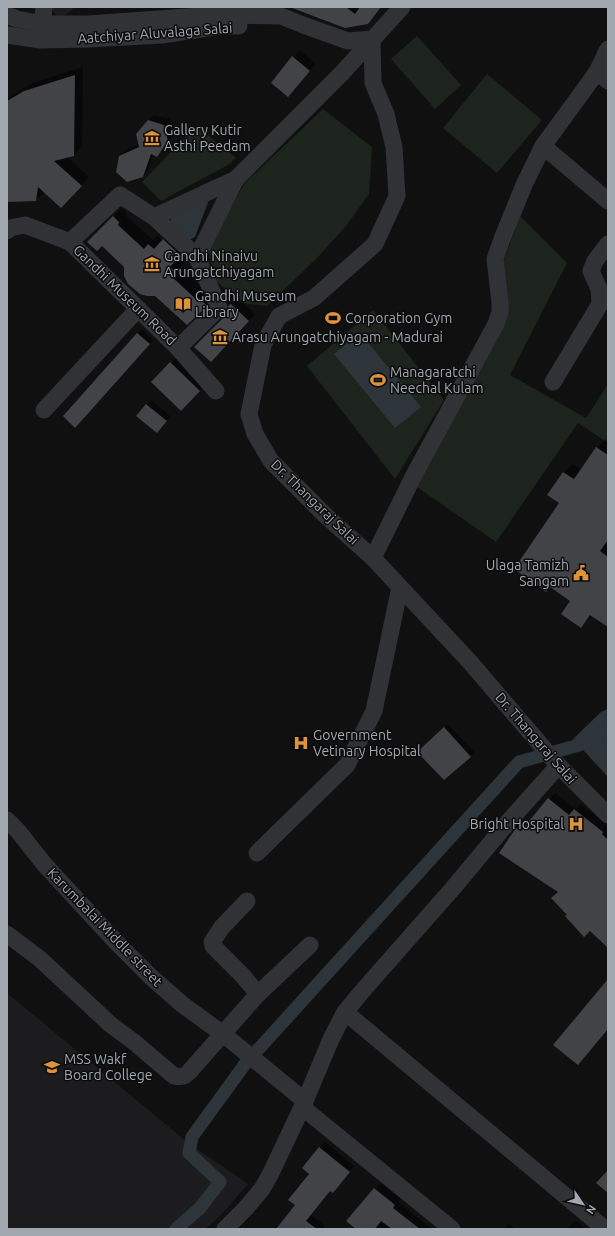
<svg xmlns="http://www.w3.org/2000/svg" width="615" height="1236" font-family="Ubuntu,sans-serif">
	<style>
		.built { fill: #1c1c1e }
		.green { fill: #1d231d }
		.water { fill: #2d353a }
		.shadow { fill: #0007 }
		.lines { fill: none; stroke-linecap: round; stroke-linejoin: round }
		.canal { stroke: #2d353a; stroke-width: 13 }
		.building { fill: #414346 }
		.minor { stroke: #313235; stroke-width: 17 }
		.labels { text-anchor: middle; dominant-baseline: central; stroke-width: 3; stroke-linejoin: round; paint-order: stroke }
		.street-label { font-size: 14px; fill: #a2a8b0; stroke: #0b0b0c }
		.poi-label { font-size: 14px; fill: #a2a8b0; stroke: #0b0b0c; text-anchor: start }
	</style>
	<rect width="100%" height="100%" fill="#101011"/>
	<g class="built">
		<path d="M23,7H75L59,20L53,11H47Z"/>
		<path d="M7,993L187,1142L248,1184L221,1215L205,1229H7Z"/>
	</g>
	<g class="green">
		<path d="M417,36L461,85L435,109L391,59Z"/>
		<path d="M487,74L542,120L497,173L443,128Z"/>
		<path d="M323,109L372,147L369,194L346,226L319,256L267,306L241,303L214,279L208,247L245,183Z"/>
		<path d="M196,126L236,158L228,165L161,201L142,182Z"/>
		<path d="M520,216L567,263L510,375L586,418L608,384V443L578,423L496,542L417,487L507,315L503,263Z"/>
		<path d="M373,310L444,400L395,479L307,366Z"/>
	</g>
	<g class="water">
		<path d="M210,197L195,237L189,240L171,225V217Z"/>
		<path d="M360,333L421,407L395,428L334,354Z"/>
		<path d="M608,709V777L573,739L601,712Z"/>
	</g>
	<g class="shadow">
		<path d="M288,7H381L367,23L345,27Z"/>
		<path d="M300,50L316,64L288,96L272,83Z"/>
		<path d="M83,67L82,146L74,155L67,157L89,177L70,199L44,192L36,200L7,201V98L33,83Z"/>
		<path d="M154,115L170,119L173,135L163,150L157,155L154,154L148,170L143,176L120,156L125,150L140,144L148,120Z"/>
		<path d="M122,208L127,213L126,216L153,240L158,236L163,241L172,231L188,246L178,257L184,263L180,268L207,292L215,296L187,324L102,245L89,242Z"/>
		<path d="M238,298L255,314L218,354L227,315L230,311V307Z"/>
		<path d="M142,329L153,340L79,422L64,416Z"/>
		<path d="M177,357L205,384L181,409L152,382Z"/>
		<path d="M151,400L170,416L161,428L146,405Z"/>
		<path d="M606,439L608,441V626L592,615L581,627L572,601L560,503L549,495L564,472L573,464L582,470L597,448Z"/>
		<path d="M448,724L474,752L470,756L418,752Z"/>
		<path d="M555,793L575,809L581,804L608,826V946L590,930L568,915L559,891L517,829L523,823L527,826Z"/>
		<path d="M325,1142L354,1166L338,1186L331,1190L311,1215L325,1226L324,1229H274L278,1225L279,1227L296,1205L319,1148Z"/>
		<path d="M381,1183L400,1199L398,1202L432,1229H358L348,1221Z"/>
		<path d="M575,1220L586,1229H567Z"/>
		<path d="M509,1224L516,1229H504Z"/>
	</g>
	<g class="lines">
		<path class="canal" d="M176,1229L200,1208L220,1182L189,1153L192,1137L245,1064L519,762L579,745L608,730"/>
	</g>
	<g class="building">
		<path d="M292,7H346L355,14L360,7H381L368,24L345,28L292,8Z"/>
		<path d="M292,56L310,71L288,97L271,83Z"/>
		<path d="M75,75L74,156L54,161L82,186L61,208L38,187L36,201L7,202V101L24,91Z"/>
		<path d="M148,120L164,125L168,141L157,157L151,154L143,177L127,182L116,172L119,156L139,147L136,134Z"/>
		<path d="M113,216L119,222L118,225L144,249L148,244L154,249L163,239L180,255L170,267L176,272L172,277L197,300L199,298L207,306L187,325L155,296H147L140,294L128,284L124,276V267L102,246L97,251L87,242Z"/>
		<path d="M231,304L249,321L211,362L194,347L226,315L229,310L228,306Z"/>
		<path d="M137,333L150,344L75,428L63,416Z"/>
		<path d="M170,362L200,391L181,411L151,382Z"/>
		<path d="M146,404L167,421L157,433L136,416Z"/>
		<path d="M596,447L608,455V540L600,551L608,557V627L590,615L581,628L561,614L570,601L550,587L546,592L514,569L559,503L547,495L563,472L574,479Z"/>
		<path d="M444,727L471,757L444,780L417,752Z"/>
		<path d="M548,798L569,815L574,809L603,832L602,834L608,840V948L590,931L584,937L565,916L567,915L551,898L558,892L499,853L516,828L521,831Z"/>
		<path d="M608,979V1029L578,1065L553,1045Z"/>
		<path d="M319,1147L350,1172L333,1193L330,1191L306,1221L317,1229H276L295,1205L288,1200L309,1174L302,1168Z"/>
		<path d="M608,1170V1193L596,1183Z"/>
		<path d="M374,1188L395,1205L393,1208L420,1229H392L381,1221L375,1229H356L346,1221Z"/>
	</g>
	<g class="lines">
		<g class="minor">
			<path d="M7,15L17,19L43,24H88L215,15L281,16L303,25L348,41L372,39"/>
			<path d="M7,35L41,40L89,39L162,35L220,26H239"/>
			<path d="M41,35L44,7"/>
			<path d="M372,39L373,83L386,114L394,147L397,196L375,244L314,298L279,316L263,345L249,414L255,434L271,461L325,515L373,558L470,662L558,765L608,815"/>
			<path d="M608,49L597,72L608,81"/>
			<path d="M543,146L608,201"/>
			<path d="M236,179L342,73L402,7"/>
			<path d="M154,217L236,179L197,257L219,308L178,348L70,242L120,195L154,217L197,257"/>
			<path d="M7,231L10,228L25,225L70,242"/>
			<path d="M178,348L216,391"/>
			<path d="M553,382L600,304L599,289L591,271L595,261L608,244"/>
			<path d="M44,410L138,309"/>
			<path d="M373,558L414,475L496,324L500,312V303L495,259L502,239L524,185L543,146L597,72"/>
			<path d="M7,820L18,831L44,864L117,943L151,977L183,1005L223,1034L305,1101"/>
			<path d="M257,853L347,765L374,711L400,587"/>
			<path d="M7,934L40,959L111,1025L134,1042L174,1076C181,1077 184,1077 189,1072L258,994L243,976L213,946L212,942L222,927L247,901"/>
			<path d="M258,994L310,945"/>
			<path d="M345,1012L605,1229"/>
			<path d="M302,1107L452,1229"/>
			<path d="M225,1229L246,1208L262,1189L270,1175L305,1101L331,1039L345,1012L365,988L454,887L509,821L558,766"/>
		</g>
	</g>
	<defs>
		<symbol id="museum-bare" viewBox="-9 -9 18 18"><path d="M0-6L6-3V-2H-6V-3ZM-5-1h2V3h-2ZM-1-1h2V3h-2ZM3-1h2V3H3ZM-6 4H6V6H-6Z" fill="#de923b" stroke="#0b0b0c" stroke-width="2.5" paint-order="stroke"/></symbol>
		<symbol id="library-bare" viewBox="-9 -9 18 18"><path d="M-6-4Q-3-5.5-.7-3.5V5Q-3 3-6 4ZM6-4Q3-5.5 .7-3.5V5Q3 3 6 4Z" fill="#de923b" stroke="#0b0b0c" stroke-width="2.5" paint-order="stroke"/></symbol>
		<symbol id="stadium-bare" viewBox="-9 -9 18 18"><path d="M0-5a6.5 5 0 1 0 0 10a6.5 5 0 1 0 0-10ZM-3.5-1.8h7v3.6h-7Z" fill="#de923b" stroke="#0b0b0c" stroke-width="2.5" paint-order="stroke"/></symbol>
		<symbol id="civic-bare" viewBox="-9 -9 18 18"><path d="M-.6-6.5H3V-4.5H.6V-3L4-1V1h2V6H-6V1h2V-1L-.6-3ZM-1.2 2.5V6h2.4V2.5Z" fill="#de923b" stroke="#0b0b0c" stroke-width="2.5" paint-order="stroke"/></symbol>
		<symbol id="hospital-bare" viewBox="-9 -9 18 18"><path d="M-5-5h3v3.5h4V-5h3V5h-3V1.5h-4V5h-3Z" fill="#de923b" stroke="#0b0b0c" stroke-width="2.5" paint-order="stroke"/></symbol>
		<symbol id="university-bare" viewBox="-9 -9 18 18"><path d="M0-5L7-2L0 1L-7-2ZM-4 1L0 2.5L4 1V4Q0 6-4 4Z" fill="#de923b" stroke="#0b0b0c" stroke-width="2.5" paint-order="stroke"/></symbol>
	</defs>
	<g fill-rule="evenodd">
		<use href="#museum-bare" x="141" y="127" width="22" height="22"/>
		<use href="#museum-bare" x="141" y="253" width="22" height="22"/>
		<use href="#library-bare" x="172" y="293" width="22" height="22"/>
		<use href="#stadium-bare" x="322" y="307" width="22" height="22"/>
		<use href="#museum-bare" x="209" y="326" width="22" height="22"/>
		<use href="#stadium-bare" x="367" y="369" width="22" height="22"/>
		<use href="#civic-bare" x="570" y="562" width="22" height="22"/>
		<use href="#hospital-bare" x="290" y="732" width="22" height="22"/>
		<use href="#hospital-bare" x="565" y="813" width="22" height="22"/>
		<use href="#university-bare" x="41" y="1056" width="22" height="22"/>
	</g>
	<g class="labels">
		<g class="street-label">
			<text transform="translate(155 33) rotate(-4)">Aatchiyar Aluvalaga Salai</text>
			<text transform="translate(125 295) rotate(44)">Gandhi Museum Road</text>
			<text transform="translate(315 502) rotate(44)">Dr. Thangaraj Salai</text>
			<text transform="translate(536 738) rotate(49)">Dr. Thangaraj Salai</text>
			<text transform="translate(105 927) rotate(46)">Karumbalai Middle street</text>
		</g>
		<g class="poi-label">
			<text x="164" y="130">Gallery Kutir<tspan x="164" dy="16">Asthi Peedam</tspan></text>
			<text x="164" y="256">Gandhi Ninaivu<tspan x="164" dy="16">Arungatchiyagam</tspan></text>
			<text x="195" y="296">Gandhi Museum<tspan x="195" dy="16">Library</tspan></text>
			<text x="345" y="318">Corporation Gym</text>
			<text x="232" y="337">Arasu Arungatchiyagam - Madurai</text>
			<text x="390" y="372">Managaratchi<tspan x="390" dy="16">Neechal Kulam</tspan></text>
			<text x="569" y="565" text-anchor="end">Ulaga Tamizh<tspan x="569" dy="16">Sangam</tspan></text>
			<text x="313" y="735">Government<tspan x="313" dy="16">Vetinary Hospital</tspan></text>
			<text x="564" y="824" text-anchor="end">Bright Hospital</text>
			<text x="64" y="1059">MSS Wakf<tspan x="64" dy="16">Board College</tspan></text>
		</g>
	</g>
	<rect width="615" height="1236" fill="none" stroke="#a2a8b0" stroke-width="16"/>
	<g transform="translate(583 1204) rotate(124)" stroke="#0b0b0c" stroke-width="3" paint-order="stroke">
	<path d="M0-3L7 15L0 10L-7 15Z" fill="#a2a8b0"/>
	<text y="-6" font-size="11" font-weight="bold" text-anchor="middle" fill="#a2a8b0">N</text>
	</g>
</svg>
